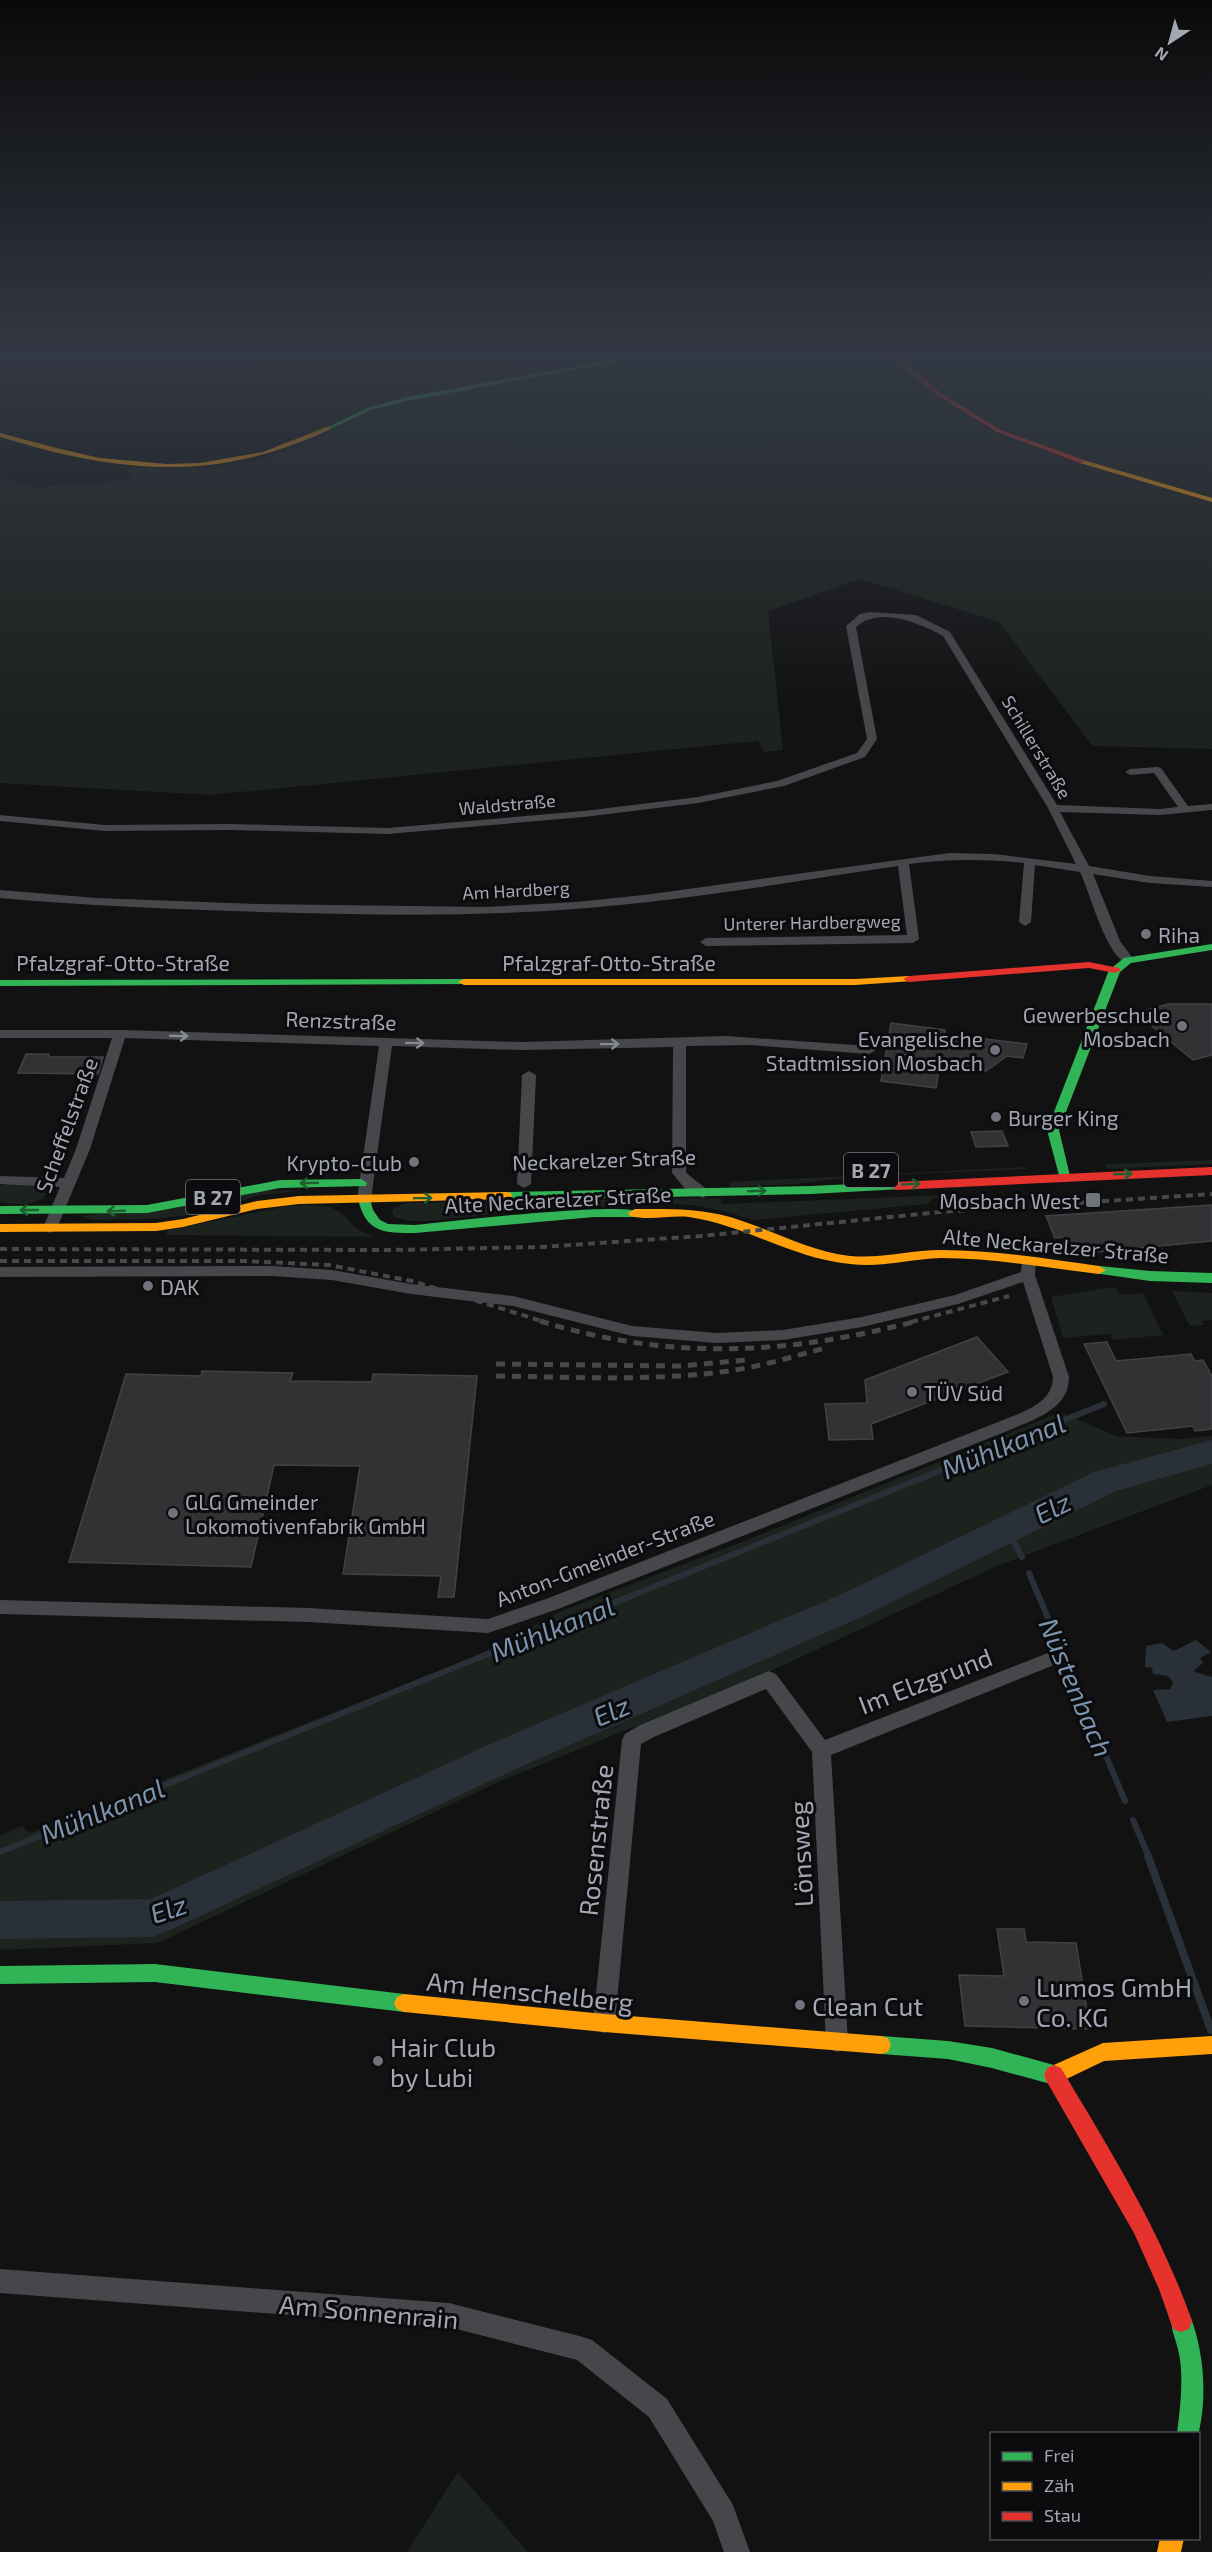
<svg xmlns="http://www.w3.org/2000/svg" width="1212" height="2552" font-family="'Exo 2',sans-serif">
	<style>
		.green { fill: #1c221d }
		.water { fill: #293037 }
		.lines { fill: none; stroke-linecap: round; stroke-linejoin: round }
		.stream-far1 { stroke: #293037; stroke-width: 6 }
		.stream { stroke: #293037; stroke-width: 8 }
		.river { fill: #293037; fill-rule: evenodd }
		.building { fill: #323235; stroke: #424246; stroke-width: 1.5 }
		.street { fill: #46474b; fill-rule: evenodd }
		.fast { fill: #30b455; fill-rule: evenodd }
		.slow { fill: #ff9f0a; fill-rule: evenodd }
		.jam { fill: #e5322d; fill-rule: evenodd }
		.rail-far1 { stroke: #47484b; stroke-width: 4; stroke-dasharray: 7 5; stroke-linecap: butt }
		.rail { stroke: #47484b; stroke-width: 5; stroke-dasharray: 9 7; stroke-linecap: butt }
		.oneway { stroke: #878a94 }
		.oneway2 { stroke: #1e6032 }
		.poi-dot { fill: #70737b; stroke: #0c0c0e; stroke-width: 2 }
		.labels { text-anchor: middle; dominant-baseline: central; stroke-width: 6; stroke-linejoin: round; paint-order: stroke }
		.far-street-label { font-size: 18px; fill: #a3a7b3; stroke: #0c0c0e }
		.shield { fill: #0c0c0e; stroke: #767882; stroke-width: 1.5 }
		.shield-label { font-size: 20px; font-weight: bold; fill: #a3a7b3 }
		.poi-label { font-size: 21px; fill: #a3a7b3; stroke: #0c0c0e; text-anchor: start }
		.street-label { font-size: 21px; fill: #a3a7b3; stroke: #0c0c0e }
		.near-street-label { font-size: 26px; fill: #a3a7b3; stroke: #0c0c0e }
		.near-poi-label { font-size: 26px; fill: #a3a7b3; stroke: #0c0c0e; text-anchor: start }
		.near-water-label { font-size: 27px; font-style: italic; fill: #7b93ad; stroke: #0c0c0e }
	</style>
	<rect width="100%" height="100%" fill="#121212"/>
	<g class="green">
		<path d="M680,352H1212V749L1092,746L999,622L860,579L768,611L783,750L763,752L758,741L210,795L0,783V478L35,487L132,480L125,466C190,470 247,471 308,443C334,431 357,414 385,407C438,392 493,387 546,378C591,371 636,361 680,352Z"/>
		<path d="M1212,1160V1164L1107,1169L1105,1164Z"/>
		<path d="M1026,1167L1027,1169L863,1176L795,1184L731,1187L729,1182Z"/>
		<path d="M11,1182L46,1187L48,1191C39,1208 16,1205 0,1202V1185Z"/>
		<path d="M307,1190L260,1195L233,1204L187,1215L155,1219L94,1220L80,1216L260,1191Z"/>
		<path d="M947,1195L956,1199L934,1198L927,1204L753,1220L724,1211L693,1205L665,1204L529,1210L428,1221H411L394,1217L392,1212L394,1208L407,1203L720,1198L722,1204Z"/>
		<path d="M288,1206C303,1206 323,1203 336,1210C352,1219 350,1229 372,1235V1237L166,1235L168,1230Z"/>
		<path d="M1105,1288H1117L1120,1295L1143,1293L1163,1335L1113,1340L1110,1334L1063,1338L1051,1297Z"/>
		<path d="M1172,1291L1212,1293V1320L1202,1321L1203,1325L1190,1326Z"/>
		<path d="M1061,1412L1116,1436L1178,1439L1212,1436V1485L997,1566L764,1674L498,1782L158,1943L0,1950V1835L22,1826L30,1833L476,1656L562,1611L757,1536Z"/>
		<path d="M458,2472L528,2552H407Z"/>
	</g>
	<path class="water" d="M1196,1640L1211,1652L1200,1658L1203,1663L1193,1671L1212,1677V1716L1167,1722L1153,1690L1170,1689L1173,1682L1168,1676L1153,1674L1152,1668L1145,1667L1146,1646L1162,1643L1174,1651Z"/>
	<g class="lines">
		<g class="stream-far1">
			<path d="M1008,1531L1022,1557"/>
			<path d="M1029,1573L1125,1801"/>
			<path d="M1133,1820L1149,1857"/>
			<path d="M0,1852L1104,1404"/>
		</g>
		<path class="stream" d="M1148,1856L1211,2030"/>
		<path class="river" d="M1212,1440V1464L1116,1491L868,1614L527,1764L168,1931L153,1937L0,1939V1901L151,1899L499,1740L842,1594L1094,1472Z"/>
	</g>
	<g class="building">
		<path d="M1168,1004H1212V1055L1193,1060L1136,1013Z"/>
		<path d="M891,1023L945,1030V1034L1027,1044L1023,1058L1007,1056L986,1071L940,1064L936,1088L881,1081Z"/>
		<path d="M26,1054H49L48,1057H103L98,1074L18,1073Z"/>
		<path d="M1002,1131L1008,1146L976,1147L971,1132Z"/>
		<path d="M1212,1205V1241L1075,1254L1068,1237L1055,1238L1046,1216Z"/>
		<path d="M977,1337L1008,1372L871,1424L873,1439L829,1440L825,1404L867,1403L865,1380Z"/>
		<path d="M1107,1342L1116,1361L1191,1354L1195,1361L1203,1360L1212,1376V1429L1195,1431L1193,1426L1127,1433L1084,1344Z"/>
		<path d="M202,1371L293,1373L290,1381L372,1382L373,1374L477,1376L454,1597H438L441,1576L343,1574L360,1466L274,1465L251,1567L69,1562L126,1374L201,1376Z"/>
		<path d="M997,1929H1024L1026,1942L1076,1943L1090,2029L965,2026L959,1975L1004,1976Z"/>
	</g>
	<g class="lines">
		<g class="street">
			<path d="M870,612L916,615L950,632L1057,805L1160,809L1178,807L1154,773L1130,775L1125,772L1130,769L1157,767L1161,768L1188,806L1212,804V810L1160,815L1060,812L1089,866L1150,876L1212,881V887L1150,883L1093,874L1120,941L1134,960L1128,964C1106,957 1090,892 1080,872L1035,865L1031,922L1025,926L1019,922L1024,863C985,859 948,859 909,864L919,939L913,943L706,946L700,942L706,938L907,935L898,866C790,882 683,901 575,909C471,917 366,915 262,912C175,909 87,906 0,898V890L96,898L257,904L486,907L577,902L652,894L949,853L994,854L1076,864L1048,808L943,636C919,623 880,606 856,627L877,739L865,757L784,786L698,803L584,817L388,834L231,830L105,831L0,821V815L105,825L231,824L388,828L584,811L698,797L777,781L857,753L867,739L846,626L860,614Z"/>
			<path d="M0,1030H120L522,1042L726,1036L869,1046L876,1050L869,1054L750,1045L686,1046V1172C694,1181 705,1186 710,1193L703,1198L686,1190L672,1173L673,1047L522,1050L392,1046L371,1199L364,1204L357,1199L379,1046L125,1038L90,1149L57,1228L50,1233L43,1228L60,1187L0,1184V1176L64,1178L76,1149L112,1038H0Z"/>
			<path d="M529,1071L536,1075L531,1184L524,1188L517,1184L522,1075Z"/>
			<path d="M1029,1256L1036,1261L1035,1275L1069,1377C1069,1411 1031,1420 1005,1432L558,1609L488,1633L309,1622L0,1614V1600L309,1608L488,1619L546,1599L993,1424C1016,1414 1053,1406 1053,1377L1023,1282L958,1304L862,1327L783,1340L717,1343L632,1336L513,1306L411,1294L332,1280L272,1276L0,1277V1267L272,1266L332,1270L411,1284L513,1296L632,1326L717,1333L783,1330L862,1317L955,1295L1021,1272L1022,1261Z"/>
			<path d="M1048,1653L1054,1655L1057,1660L1054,1665L831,1755L848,2042L845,2049L837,2052L829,2049L826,2042L812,1752L766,1689L654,1737L641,1744L615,2023L612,2030L604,2033L596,2030L593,2023L622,1740L625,1734L640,1725L769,1671L776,1674L825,1740Z"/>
			<path d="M0,2269L449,2303L583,2337L592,2340L667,2399L733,2505L750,2552H724L713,2521L649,2417L577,2360L449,2327L0,2293Z"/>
		</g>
		<g class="fast">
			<path d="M654,352H668L407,401L371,410L331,429L326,428L367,408L406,397Z"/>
			<path d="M1212,944V950L1131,963L1120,972L1059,1130L1070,1176L1064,1180L1060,1179L1047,1130L1109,970L1124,958Z"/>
			<path d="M464,979L468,980V984L0,986V980Z"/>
			<path d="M361,1179L367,1183L366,1186L280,1188L147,1213L0,1214V1206L147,1205L280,1180Z"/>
			<path d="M896,1182L902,1186L901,1189L811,1194L506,1200L500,1196L506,1192L811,1186Z"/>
			<path d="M364,1195L370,1199L373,1210L380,1220L388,1224L415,1225C444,1222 630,1200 642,1213L635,1217H594L415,1233C384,1233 366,1233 358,1199Z"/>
			<path d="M1099,1266L1150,1271L1212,1273V1283L1150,1281L1094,1273L1092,1270L1094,1267Z"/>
			<path d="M155,1964L404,1994L411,1997L414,2003L411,2009L404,2012L155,1982L0,1984V1966Z"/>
			<path d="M881,2036L948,2041L992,2048L1054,2065L1061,2068L1064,2075L1061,2082L1054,2085L992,2068L948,2059L881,2054L874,2052L871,2045L874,2038Z"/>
			<path d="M1181,2310L1189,2313C1204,2350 1208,2397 1198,2436V2434H1177C1180,2410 1184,2377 1179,2354C1177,2340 1168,2327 1173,2313Z"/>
		</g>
		<g class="slow">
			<path d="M329,426L331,429C240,471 164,476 67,455C44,450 22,443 0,437V433L60,449L100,458L167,464L200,463L263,452Z"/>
			<path d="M1080,459L1212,498V502L1080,463Z"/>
			<path d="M909,976L915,979L913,981L855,985H464L458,982L464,979H855Z"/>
			<path d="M506,1192L511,1193L512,1196L511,1199L299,1204L257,1209L183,1227L156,1231L0,1232V1224L156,1223L183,1219L257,1201L299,1196Z"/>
			<path d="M635,1209C667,1209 698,1208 730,1217C771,1229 807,1251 850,1256C881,1259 911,1250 941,1250C994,1250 1047,1259 1099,1266L1106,1270L1099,1274C1047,1268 994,1258 941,1258C910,1259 881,1268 850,1264C793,1259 745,1225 689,1217C670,1215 649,1221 630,1216L628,1213Z"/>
			<path d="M404,1994L604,2014L881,2036L888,2038L891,2045L888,2052L881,2054L604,2032L404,2012L397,2009L394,2003L397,1997Z"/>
			<path d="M1212,2036V2054L1104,2061L1054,2085L1047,2082L1044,2075L1047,2068L1103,2043Z"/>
			<path d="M1160,2538H1184L1181,2552H1157Z"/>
		</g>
		<g class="jam">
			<path d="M886,352H893L942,394L1001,430L1087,461L1080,463L997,432L938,396Z"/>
			<path d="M1089,962L1119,968L1121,970L1115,973L1089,968L909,982L903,979L909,976Z"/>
			<path d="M1212,1167V1175L896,1190L890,1186L896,1182Z"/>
			<path d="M1054,2065L1061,2068C1110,2150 1160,2230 1192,2321L1189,2329L1181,2332L1173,2329L1159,2289L1134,2233L1047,2082L1044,2075L1047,2068Z"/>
		</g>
		<g class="rail-far1">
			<path d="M0,1249L389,1250L542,1247L701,1236L940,1212L1212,1194"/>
			<path d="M0,1261H244L329,1265L412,1281L545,1322"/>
			<path d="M911,1322L1009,1296"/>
		</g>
		<g class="rail">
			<path d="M540,1321C670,1361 787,1355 917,1321"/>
			<path d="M496,1364L682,1366L746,1360"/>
			<path d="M496,1376C576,1377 656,1382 735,1370C766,1365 795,1356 825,1348"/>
		</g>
	</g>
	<defs><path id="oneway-shaft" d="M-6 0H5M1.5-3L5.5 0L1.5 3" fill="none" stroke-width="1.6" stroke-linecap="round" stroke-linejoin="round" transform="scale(1.5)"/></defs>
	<g class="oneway">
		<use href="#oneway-shaft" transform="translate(179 1036) rotate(2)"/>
		<use href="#oneway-shaft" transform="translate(415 1043) rotate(1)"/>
		<use href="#oneway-shaft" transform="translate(610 1044) rotate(-1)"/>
	</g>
	<g class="oneway2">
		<use href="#oneway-shaft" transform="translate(1123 1174) rotate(-2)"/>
		<use href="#oneway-shaft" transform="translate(309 1183) rotate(178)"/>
		<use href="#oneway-shaft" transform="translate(911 1184) rotate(-3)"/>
		<use href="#oneway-shaft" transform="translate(757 1191) rotate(-2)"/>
		<use href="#oneway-shaft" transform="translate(423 1198) rotate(-1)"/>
		<use href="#oneway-shaft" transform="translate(29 1210) rotate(180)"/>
		<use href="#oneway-shaft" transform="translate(116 1211) rotate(178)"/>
	</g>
	<linearGradient id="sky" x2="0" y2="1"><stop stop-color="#0a0a0a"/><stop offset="0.5" stop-color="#333944"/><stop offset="1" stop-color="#333944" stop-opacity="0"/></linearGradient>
	<rect width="1212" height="709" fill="url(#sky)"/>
	<g class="poi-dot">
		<circle cx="1146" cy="934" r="6"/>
		<circle cx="1182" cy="1026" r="6"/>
		<circle cx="995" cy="1050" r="6"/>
		<circle cx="996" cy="1117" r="6"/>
		<circle cx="414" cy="1162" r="6"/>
		<rect x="1085" y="1192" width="16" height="16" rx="3"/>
		<circle cx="148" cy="1286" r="6"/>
		<circle cx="912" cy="1392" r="6"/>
		<circle cx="173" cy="1513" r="6"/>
		<circle cx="1024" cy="2001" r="6"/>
		<circle cx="800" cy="2005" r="6"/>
		<circle cx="378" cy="2061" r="6"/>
	</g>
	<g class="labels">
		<g class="far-street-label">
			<text transform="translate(1037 747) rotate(59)">Schillerstraße</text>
			<text transform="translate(507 804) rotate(-5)">Waldstraße</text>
			<text transform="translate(516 890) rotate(-3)">Am Hardberg</text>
			<text transform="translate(812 922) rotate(-1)">Unterer Hardbergweg</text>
		</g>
		<g class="shield">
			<rect x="844" y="1153" width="54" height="34" rx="4.5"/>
			<rect x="186" y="1180" width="54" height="34" rx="4.5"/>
		</g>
		<g class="shield-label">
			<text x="871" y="1170">B 27</text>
			<text x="213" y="1197">B 27</text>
		</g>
		<g class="poi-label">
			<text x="1158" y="934">Riha</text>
			<text x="1170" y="1014" text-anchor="end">Gewerbeschule<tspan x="1170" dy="24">Mosbach</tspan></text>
			<text x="983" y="1038" text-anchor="end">Evangelische<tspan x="983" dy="24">Stadtmission Mosbach</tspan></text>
			<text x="1008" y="1117">Burger King</text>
			<text x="402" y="1162" text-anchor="end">Krypto-Club</text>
			<text x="1080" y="1200" text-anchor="end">Mosbach West</text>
			<text x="160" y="1286">DAK</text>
			<text x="924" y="1392">TÜV Süd</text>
			<text x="185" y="1501">GLG Gmeinder<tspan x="185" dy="24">Lokomotivenfabrik GmbH</tspan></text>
		</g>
		<g class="street-label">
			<text x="123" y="962">Pfalzgraf-Otto-Straße</text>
			<text x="609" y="962">Pfalzgraf-Otto-Straße</text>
			<text transform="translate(341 1020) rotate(2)">Renzstraße</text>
			<text transform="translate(66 1125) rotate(-70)">Scheffelstraße</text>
			<text transform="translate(604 1159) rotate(-2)">Neckarelzer Straße</text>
			<text transform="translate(558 1199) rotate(-3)">Alte Neckarelzer Straße</text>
			<text transform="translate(1056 1245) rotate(5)">Alte Neckarelzer Straße</text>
			<text transform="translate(605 1558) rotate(-21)">Anton-Gmeinder-Straße</text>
		</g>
		<g class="near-street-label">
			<text transform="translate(925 1680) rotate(-21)">Im Elzgrund</text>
			<text transform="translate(595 1840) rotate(-84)">Rosenstraße</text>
			<text transform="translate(800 1854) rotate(-93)">Lönsweg</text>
			<text transform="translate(530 1991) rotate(6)">Am Henschelberg</text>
			<text transform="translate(369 2311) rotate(5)">Am Sonnenrain</text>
		</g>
		<g class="near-poi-label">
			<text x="1036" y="1986">Lumos GmbH<tspan x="1036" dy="30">Co. KG</tspan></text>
			<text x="812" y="2005">Clean Cut</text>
			<text x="390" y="2046">Hair Club<tspan x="390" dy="30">by Lubi</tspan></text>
		</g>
		<g class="near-water-label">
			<text transform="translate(1003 1445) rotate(-22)">Mühlkanal</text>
			<text transform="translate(1052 1507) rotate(-26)">Elz</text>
			<text transform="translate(552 1628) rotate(-22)">Mühlkanal</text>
			<text transform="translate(1077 1687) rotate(67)">Nüstenbach</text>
			<text transform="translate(611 1710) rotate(-23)">Elz</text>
			<text transform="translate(102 1810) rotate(-22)">Mühlkanal</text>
			<text transform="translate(168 1908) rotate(-19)">Elz</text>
		</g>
	</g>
	<rect x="990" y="2432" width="210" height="108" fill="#0c0c0e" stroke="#484a50" stroke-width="1.5"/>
	<rect x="1002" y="2452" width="30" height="9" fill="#30b455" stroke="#484a50" stroke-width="1.5"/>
	<text x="1044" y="2462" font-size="18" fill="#a3a7b3">Frei</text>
	<rect x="1002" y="2482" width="30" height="9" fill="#ff9f0a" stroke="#484a50" stroke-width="1.5"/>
	<text x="1044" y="2492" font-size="18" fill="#a3a7b3">Zäh</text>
	<rect x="1002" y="2512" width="30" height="9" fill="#e5322d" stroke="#484a50" stroke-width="1.5"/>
	<text x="1044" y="2522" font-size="18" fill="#a3a7b3">Stau</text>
	<g transform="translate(1170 42) rotate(216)" stroke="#0c0c0e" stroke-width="4.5" paint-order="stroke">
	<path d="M0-4.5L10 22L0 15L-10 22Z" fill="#a3a7b3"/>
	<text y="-9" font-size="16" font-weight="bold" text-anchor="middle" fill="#a3a7b3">N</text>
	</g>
</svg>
